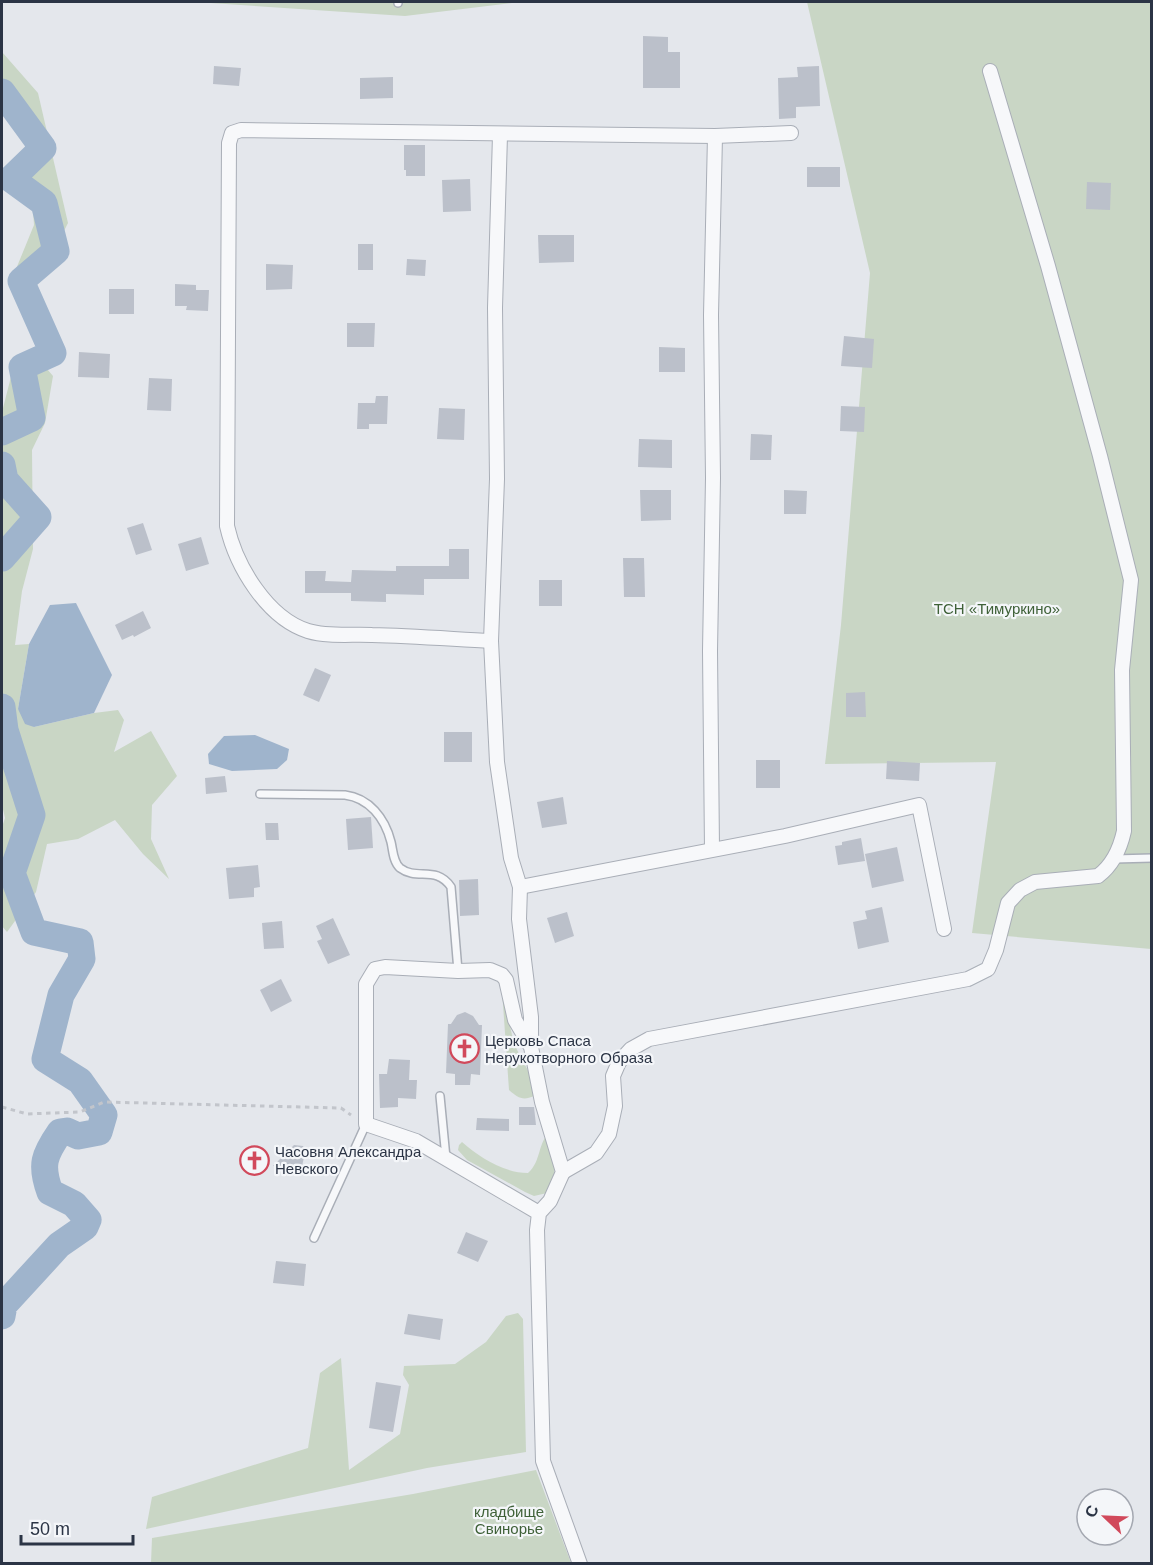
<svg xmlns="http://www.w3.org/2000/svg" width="1153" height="1565" font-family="Arial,sans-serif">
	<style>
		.green { fill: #c9d6c5 }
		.water { fill: #9fb4cc }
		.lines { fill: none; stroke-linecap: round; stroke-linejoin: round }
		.river { stroke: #9fb4cc; stroke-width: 27 }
		.building { fill: #bbc0ca }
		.service-casing { stroke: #a9aeb7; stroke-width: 10 }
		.minor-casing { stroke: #a9aeb7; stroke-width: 16 }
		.path { stroke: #c2c5cb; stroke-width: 3; stroke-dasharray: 4.5 4.5; stroke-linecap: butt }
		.service { stroke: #f7f8fa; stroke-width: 7 }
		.minor { stroke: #f7f8fa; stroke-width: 14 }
		.labels { text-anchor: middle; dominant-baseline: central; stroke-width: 4.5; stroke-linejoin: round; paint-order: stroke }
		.park-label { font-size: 15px; fill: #3f6138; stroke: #f4f6f9 }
		.poi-label { font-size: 15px; fill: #2b3445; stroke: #f4f6f9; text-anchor: start }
	</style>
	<rect width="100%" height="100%" fill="#e4e7ec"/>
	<g class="green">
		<path d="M195,2H520L405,16Z"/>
		<path d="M807,2H1151V949L972,933L996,762L825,764L841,625L870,273Z"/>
		<path d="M2,52L38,93L68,223L36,286L14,274L34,225L29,150L2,108Z"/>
		<path d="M30,349L53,376L45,423L32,450L33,549L22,591L15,645L29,644L18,709L34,727L94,713L118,710L124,720L114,752L151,731L177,776L152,805L151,839L169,879L143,854L115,820L78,839L47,844L36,892L7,932L2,926V827L5,818L2,805V570L6,567L2,554V412L14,365Z"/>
		<path d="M502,990L514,1044L535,1084L534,1096C523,1101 518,1098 509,1090Z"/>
		<path d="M551,1131L555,1177L547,1193L534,1196L525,1192L467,1160L458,1150L459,1145L462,1142C479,1157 504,1173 528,1173C542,1161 537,1142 551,1131Z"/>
		<path d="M518,1313L523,1319L526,1452L427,1468L146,1529L152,1497L308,1448L320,1373L341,1358L349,1470L400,1434L409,1385L403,1375L404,1366L455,1364L486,1342L506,1316Z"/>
		<path d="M536,1470L571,1563H151L152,1538L413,1494Z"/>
	</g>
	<g class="water">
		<path d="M76,603L112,675L94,713L34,727L25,724L18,709L29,644L50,605Z"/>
		<path d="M255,735L289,749L287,760L277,769L232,771L209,764L208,754L224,736Z"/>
	</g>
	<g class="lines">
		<g class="river">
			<path d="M2,92L43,148L11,179L44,203L56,251L21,281L53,353L22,367L32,418L2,432"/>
			<path d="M2,465L5,480L38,517L2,558"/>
			<path d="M2,707L5,730L32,815L12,873L34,932L80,942L82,959L61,995L45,1059L80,1081L104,1115L99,1132L78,1136L67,1131L60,1132C44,1155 40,1165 50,1192L74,1204L88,1220L85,1227L59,1245L4,1305L2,1316"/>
		</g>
	</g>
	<g class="building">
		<path d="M643,36L668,37V52H680V88H643Z"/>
		<path d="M214,66L241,68L239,86L213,84Z"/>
		<path d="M819,66L820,106L796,107V118L779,119L778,78L798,77L797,67Z"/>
		<path d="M393,77V98L360,99V78Z"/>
		<path d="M404,145H425V176H406V170H404Z"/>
		<rect x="807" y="167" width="33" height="20"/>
		<path d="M470,179L471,211L443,212L442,180Z"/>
		<path d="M1087,182L1111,183L1110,210L1086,209Z"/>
		<path d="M538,235H574V262L539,263Z"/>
		<rect x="358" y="244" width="15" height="26"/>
		<path d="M407,259L426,260L425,276L406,275Z"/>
		<path d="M266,264L293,265L292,289L266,290Z"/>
		<path d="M175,284L196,285V290H209L208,311L186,310L187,306H175Z"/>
		<rect x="109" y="289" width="25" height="25"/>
		<path d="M347,323H375L374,347H347Z"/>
		<path d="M844,336L874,339L872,368L841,366Z"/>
		<path d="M659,347L685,348V372H659Z"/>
		<path d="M79,352L110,354L109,378L78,377Z"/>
		<path d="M149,378L172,379L171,411L147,410Z"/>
		<path d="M376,396H388L387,424H369V429H357L358,403H375Z"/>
		<path d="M841,406L865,407L864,432L840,431Z"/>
		<path d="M439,408L465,409L464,440L437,439Z"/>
		<path d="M751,434L772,435L771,460H750Z"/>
		<path d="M639,439L672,440V468L638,467Z"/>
		<path d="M640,490H671V520L641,521Z"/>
		<path d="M784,490L807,491L806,514H784Z"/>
		<path d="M143,523L152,550L136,555L127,528Z"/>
		<path d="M201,537L209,564L186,571L178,544Z"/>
		<path d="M449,549H469V579H424V595L386,594V602L351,601V593H305V571H326L325,581L351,582L352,570L396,571V566H449Z"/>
		<path d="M623,558H644L645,597H624Z"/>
		<rect x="539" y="580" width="23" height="26"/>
		<path d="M143,611L151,628L134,637L133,635L122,640L115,625Z"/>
		<path d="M315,668L331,675L319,702L303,695Z"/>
		<path d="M865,692L866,717H846V693Z"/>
		<rect x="444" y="732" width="28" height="30"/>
		<rect x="756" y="760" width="24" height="28"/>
		<path d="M887,761L920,763L919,781L886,779Z"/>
		<path d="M225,776L227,792L206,794L205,778Z"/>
		<path d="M563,797L567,824L542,828L537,802Z"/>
		<path d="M371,817L373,848L348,850L346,819Z"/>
		<path d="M265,823H278L279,840H266Z"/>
		<path d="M861,838L865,861L838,865L835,846L842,845V842Z"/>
		<path d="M897,847L904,881L872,888L865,854Z"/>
		<path d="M258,865L260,887L254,888V897L229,899L226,868Z"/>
		<path d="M478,879L479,915L460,916L459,880Z"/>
		<path d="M882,907L889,942L858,949L853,922L867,919L865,911Z"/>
		<path d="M567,912L574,936L555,943L547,918Z"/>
		<path d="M333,918L350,955L328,964L317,941L322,939L316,926Z"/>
		<path d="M282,921L284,948L264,949L262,923Z"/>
		<path d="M281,979L292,1001L271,1012L260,990Z"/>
		<path d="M465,1012L473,1016L479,1025H482L480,1075L471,1074L470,1085H455V1074L446,1073L448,1024H451L457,1015Z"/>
		<path d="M389,1059L410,1060L409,1080H417L416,1099L398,1098V1107L380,1108L379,1074H387Z"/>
		<path d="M519,1107H534L536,1125H519Z"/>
		<path d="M477,1118L509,1119V1131L476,1130Z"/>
		<path d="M294,1145L303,1146L305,1152L301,1171L273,1166Z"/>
		<path d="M248,1147L264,1149L261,1173L244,1171Z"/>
		<path d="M466,1232L488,1241L478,1262L457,1253Z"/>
		<path d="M276,1261L306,1264L304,1286L273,1283Z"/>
		<path d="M408,1314L443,1319L440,1340L404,1334Z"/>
		<path d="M376,1382L401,1386L393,1432L369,1428Z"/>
	</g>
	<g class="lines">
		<defs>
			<g id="service">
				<path d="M398,3V2"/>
				<path d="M260,794L345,795C369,798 385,818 391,842C393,850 393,862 400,868C417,881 436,865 451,887L458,971"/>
				<path d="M1114,859L1152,858"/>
				<path d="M440,1096L446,1158"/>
				<path d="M314,1238L366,1124"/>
			</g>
			<g id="minor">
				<path d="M500,135L495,308L497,479L491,641L497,762L511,858L520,887L519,919L531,1017V1042"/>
				<path d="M491,641C452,639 412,636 372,635C351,634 328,637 308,631C267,618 236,566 227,526L229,143L232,133L241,130L715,136L791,133"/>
				<path d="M712,849L710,651L713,478L711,315L715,136"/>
				<path d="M520,887L785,836L919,805L944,929"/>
				<path d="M563,1172L596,1153L609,1134L615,1106L613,1076L619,1062L631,1049L649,1039L968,979L988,969L996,950L1008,903L1020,890L1035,882L1098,876C1113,865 1120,849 1124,831L1122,670L1131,580L1100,456L1048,266L990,71"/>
				<path d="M539,1213L416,1141L366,1124V984L375,969L385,967L458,971L490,970L502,975L506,980L515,1020L531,1047L542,1102L563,1172L550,1201L539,1213L537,1230L543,1461L580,1564"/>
			</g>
		</defs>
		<use href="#service" class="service-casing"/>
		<use href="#minor" class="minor-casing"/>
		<path class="path" d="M2,1107L27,1114L80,1112L104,1102L341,1108L351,1115"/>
		<use href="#service" class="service"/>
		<use href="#minor" class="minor"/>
	</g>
	<defs>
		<symbol id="church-ring" viewBox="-11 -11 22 22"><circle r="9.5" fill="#f4f6f9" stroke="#d1495b" stroke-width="1.5"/><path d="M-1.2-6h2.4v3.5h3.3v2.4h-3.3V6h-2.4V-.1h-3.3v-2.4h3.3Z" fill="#d1495b"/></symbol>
	</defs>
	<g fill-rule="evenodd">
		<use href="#church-ring" x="448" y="1032" width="33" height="33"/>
		<use href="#church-ring" x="238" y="1144" width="33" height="33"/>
	</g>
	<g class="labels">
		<g class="park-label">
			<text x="997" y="608">ТСН «Тимуркино»</text>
			<text x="509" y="1511">кладбище<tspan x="509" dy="17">Свинорье</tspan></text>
		</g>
		<g class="poi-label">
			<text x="485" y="1040">Церковь Спаса<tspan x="485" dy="17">Нерукотворного Образа</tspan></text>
			<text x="275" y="1151">Часовня Александра<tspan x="275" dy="17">Невского</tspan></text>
		</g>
	</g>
	<rect width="1153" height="1565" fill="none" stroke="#2b3445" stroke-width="6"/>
	<g transform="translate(1105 1517) rotate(293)"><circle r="28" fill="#f4f6f9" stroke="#a4a8b1" stroke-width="1.5"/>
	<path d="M0-4.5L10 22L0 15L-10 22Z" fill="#d1495b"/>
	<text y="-9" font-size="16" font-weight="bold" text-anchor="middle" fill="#2b3445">С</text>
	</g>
	<path d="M21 1535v9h112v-9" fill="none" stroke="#2b3445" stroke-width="3"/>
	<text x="30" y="1535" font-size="18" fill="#2b3445" stroke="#f4f6f9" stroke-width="4.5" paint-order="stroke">50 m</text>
</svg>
